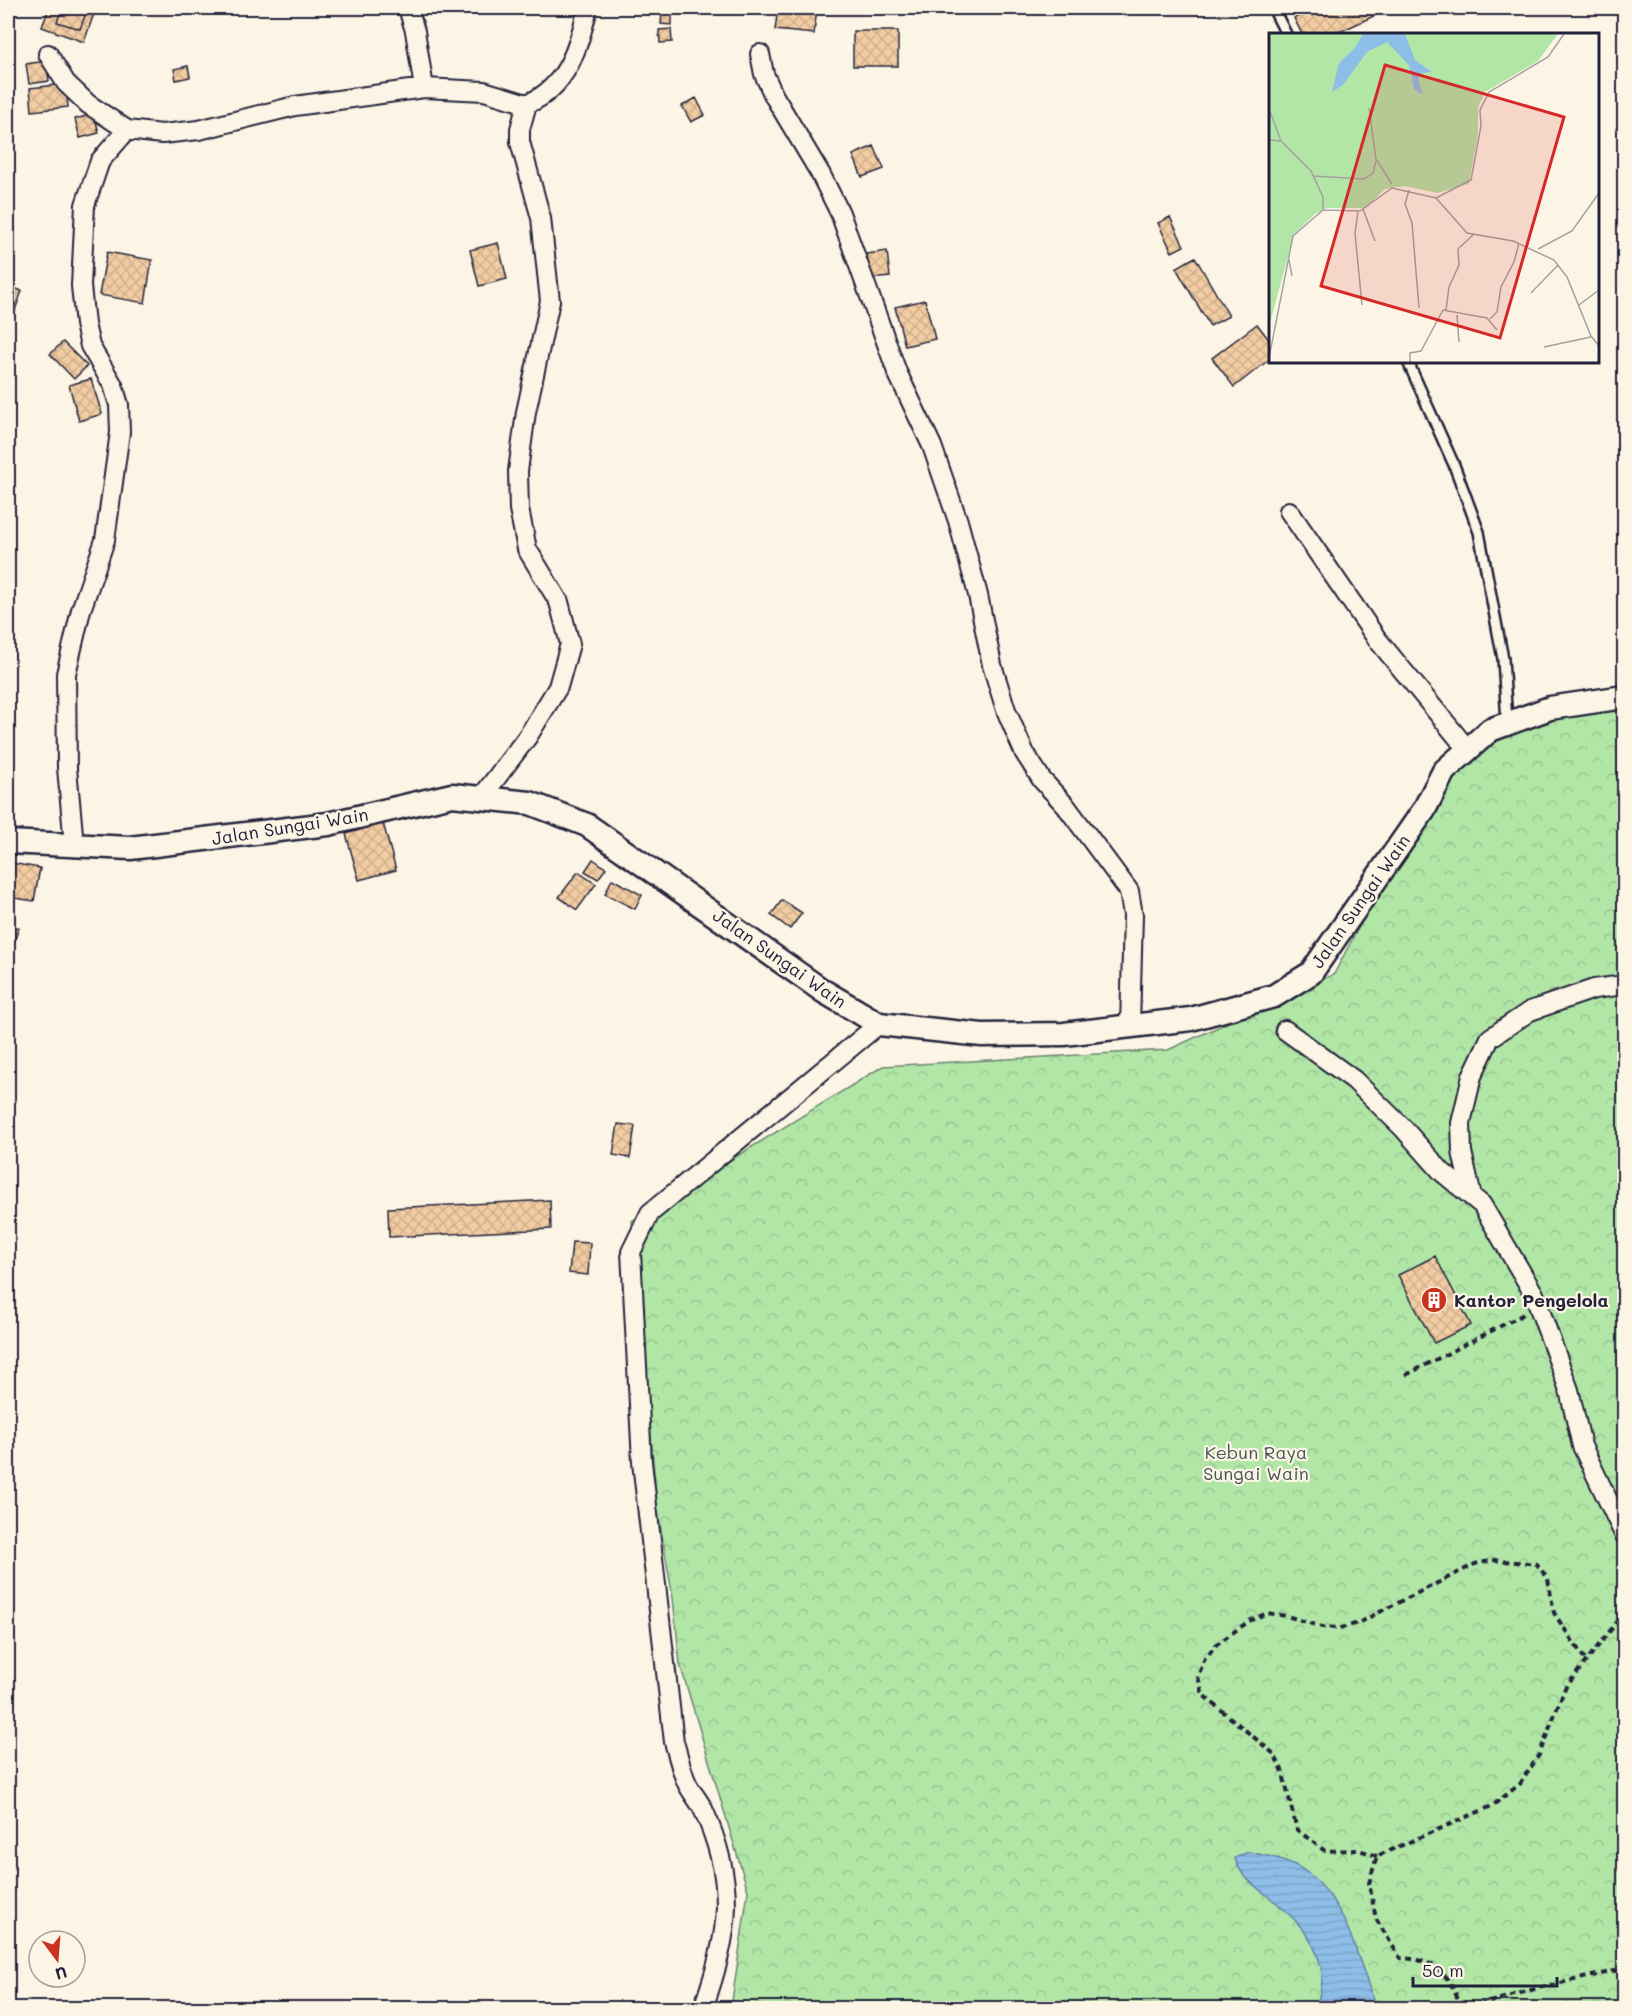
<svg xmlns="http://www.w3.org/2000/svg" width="1632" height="2016" font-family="Mali,sans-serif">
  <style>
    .forest { fill: url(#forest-crowns); stroke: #6a8471; stroke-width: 1.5 }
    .water { fill: url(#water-rules); stroke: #6280a3; stroke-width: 1.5 }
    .building { fill: url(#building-cross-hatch); stroke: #22223b; stroke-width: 1.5 }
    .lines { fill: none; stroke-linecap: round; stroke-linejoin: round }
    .service-casing { stroke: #22223b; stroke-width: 14 }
    .minor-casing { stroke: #22223b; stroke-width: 22 }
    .tertiary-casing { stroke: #22223b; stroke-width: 27 }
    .path { stroke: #22223b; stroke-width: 4; stroke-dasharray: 6 4.5; stroke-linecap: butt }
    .service { stroke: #fcf5e5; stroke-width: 9 }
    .minor { stroke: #fcf5e5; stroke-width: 18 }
    .tertiary { stroke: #fcf5e5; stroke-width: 22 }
    .labels { text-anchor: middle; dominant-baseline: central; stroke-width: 4.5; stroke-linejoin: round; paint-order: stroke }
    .street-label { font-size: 18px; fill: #22223b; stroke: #fcf5e5 }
    .poi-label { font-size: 18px; font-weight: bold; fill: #22223b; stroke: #fcf5e5; text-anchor: start }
    .park-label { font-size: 18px; fill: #465356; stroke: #fcf5e5 }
    .inset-road { fill: none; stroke: #a5a1a1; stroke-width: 1.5 }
    .view { fill: #d62828; fill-opacity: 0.15; stroke: #d62828; stroke-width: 3 }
    .inset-edge { fill: none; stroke: #22223b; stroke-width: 3 }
  </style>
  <defs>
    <pattern id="forest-crowns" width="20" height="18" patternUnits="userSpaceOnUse" patternTransform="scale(1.5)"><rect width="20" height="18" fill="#b1e6a7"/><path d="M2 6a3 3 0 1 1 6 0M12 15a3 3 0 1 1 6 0" fill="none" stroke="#98c591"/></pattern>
    <pattern id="water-rules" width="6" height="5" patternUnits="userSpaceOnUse" patternTransform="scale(1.5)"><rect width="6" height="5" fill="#8dbee8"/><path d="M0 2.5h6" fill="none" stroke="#79a3c8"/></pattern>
    <pattern id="building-cross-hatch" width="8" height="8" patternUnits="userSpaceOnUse" patternTransform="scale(1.5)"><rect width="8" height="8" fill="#f2cca2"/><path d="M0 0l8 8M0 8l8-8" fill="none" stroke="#cfaf8c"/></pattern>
  </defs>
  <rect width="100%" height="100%" fill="#fcf5e5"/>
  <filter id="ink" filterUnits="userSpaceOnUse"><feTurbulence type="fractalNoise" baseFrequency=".0167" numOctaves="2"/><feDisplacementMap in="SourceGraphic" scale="12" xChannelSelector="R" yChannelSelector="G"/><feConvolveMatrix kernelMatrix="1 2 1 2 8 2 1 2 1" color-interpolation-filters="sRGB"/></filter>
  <g filter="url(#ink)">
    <path class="forest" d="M1624,701v1307h-893l17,-117 -68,-227 -7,-66 -16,-91 -25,-286 251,-155 285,-16 166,-76 109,-206 67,-47z"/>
    <path class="water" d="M1248,1852c19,4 41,7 57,19 43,30 53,92 72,137h-61c2,-9 7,-22 6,-32 -3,-36 -30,-62 -57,-82 -13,-10 -26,-20 -30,-36z"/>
    <path class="building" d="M49,8h47l-12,34 -42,-15z
      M62,8h26l-8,21 -23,-7z
      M778,8h39l-3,26 -39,-4z
      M1316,8h75l-56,26h-33l-8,-16z
      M662,13h10v12l-11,-1z
      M671,29l1,13 -12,1 -1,-13z
      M853,31h45v35h-45z
      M46,61l3,20 -20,3 -3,-20z
      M188,66l2,11 -14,3 -2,-11z
      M66,84l2,23 -36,4 -2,-23z
      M696,98l9,17 -14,7 -9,-16z
      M94,114l5,19 -19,5 -5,-19z
      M874,146l10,23 -22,8 -9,-22z
      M1170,217l14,29 -12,6 -14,-29z
      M498,243l9,36 -28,7 -9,-36z
      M887,251l3,26 -20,2 -3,-25z
      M107,252l45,8 -7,43 -46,-8z
      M1195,257l34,59 -19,10 -34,-58z
      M8,286l14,5 -11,30 -3,-1z
      M925,300l10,39 -30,7 -10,-39z
      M1257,324l13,17v18l-36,28 -22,-29z
      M63,342l24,24 -13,13 -24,-25z
      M91,379l11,35 -23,7 -10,-36z
      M383,823l13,47 -37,10 -13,-46z
      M593,859l13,9 -8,11 -13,-8z
      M11,863l29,5 -6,33 -26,-4z
      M578,872l18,12 -19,26 -18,-13z
      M612,879l30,16 -7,14 -30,-15z
      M782,900l20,13 -12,16 -19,-14z
      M8,923l11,5 -8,22 -3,-2z
      M618,1124l17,2 -5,32 -17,-3z
      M550,1200l1,29 -162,8 -1,-29z
      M572,1242l18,1 -2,32 -19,-2z
      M1435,1256l36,69 -37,18 -36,-68z"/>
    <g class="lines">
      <g class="service-casing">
        <path id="service" d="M1273,8l13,26
          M1408,362l46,103 25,67 24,127 4,63"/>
      </g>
      <g class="minor-casing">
        <path id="minor" d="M408,8l7,23 9,57
          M48,54l18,29 22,21 39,26 35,4 37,-4 96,-24 129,-18 60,3 43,13c41,-17 51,-57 61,-96
          M760,54l4,20 10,22 46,77 20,40 57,159 35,74 26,75 20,74 14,70 14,45 18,42 18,28 24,26 63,85 4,24 -3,111
          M1289,511l88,128 91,111
          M481,798l47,-62 30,-49 12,-43 -11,-42 -32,-53 -8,-40 -1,-38 8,-59 24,-111 -9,-83 -21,-76v-13l7,-25
          M74,845l-7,-77 -1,-94 15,-64 24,-70 15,-108 -1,-27 -6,-20 -23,-39 -5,-22 -4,-38 4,-81 15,-44 27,-31
          M1285,1030l69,50 49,48 39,44 40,33 52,89 35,96 13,56 42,88
          M1472,1197l-10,-45 -1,-29 11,-47 18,-38 40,-27 64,-22 30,-4
          M703,2008c27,-74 34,-125 0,-199 -5,-10 -13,-18 -17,-28 -5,-12 -8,-26 -12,-39l-32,-280 -11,-210 19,-39 229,-189"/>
      </g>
      <g class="tertiary-casing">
        <path id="tertiary" d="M8,842l122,6 198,-24 124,-29 78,8 57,22 236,166 56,33 103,11 82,-1 127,-15 83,-23 37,-23 113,-163 20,-39 46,-41 60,-22 74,-11"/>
      </g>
      <path class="path" d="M1406,1375l118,-61
        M1377,1856l-18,-6 -34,1 -28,-21 -15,-60 -8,-16 -71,-59 -5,-18 7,-19 12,-14 32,-23 18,-8 20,3 35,11 19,1 17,-5 117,-59 19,-4 43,4 11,15 6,34 32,48
        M1462,2008c-15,-34 -21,-48 -62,-50l-24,-39 -7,-36 8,-27 115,-50 28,-22 19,-29 26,-67 59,-75
        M1469,2008l69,-20 86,-19"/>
      <use href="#service" class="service"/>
      <use href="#minor" class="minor"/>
      <use href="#tertiary" class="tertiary"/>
    </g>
  </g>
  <defs>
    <g id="building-disc" transform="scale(1.35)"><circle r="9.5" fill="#c8321e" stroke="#fcf5e5"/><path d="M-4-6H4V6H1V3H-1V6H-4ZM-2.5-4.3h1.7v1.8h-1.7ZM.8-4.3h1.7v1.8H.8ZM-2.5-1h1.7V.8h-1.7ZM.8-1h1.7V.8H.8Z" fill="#fff"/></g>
  </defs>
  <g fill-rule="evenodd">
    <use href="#building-disc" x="1434" y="1300"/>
  </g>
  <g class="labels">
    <g class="street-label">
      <text transform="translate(290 826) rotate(-9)">Jalan Sungai Wain</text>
      <text transform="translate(1360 901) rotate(-55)">Jalan Sungai Wain</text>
      <text transform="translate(780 958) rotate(35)">Jalan Sungai Wain</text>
    </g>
    <g class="poi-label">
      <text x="1454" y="1300">Kantor Pengelola</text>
    </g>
    <g class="park-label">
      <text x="1256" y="1452">Kebun Raya<tspan x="1256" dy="21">Sungai Wain</tspan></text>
    </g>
  </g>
  <g transform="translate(1269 33)">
    <rect width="330" height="330" fill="#fcf5e5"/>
    <path d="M0,1h289l-20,27 -53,31 -7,15v27l-9,50 -32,9 -32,-7 -20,3 -19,19h-39l-12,6 -21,20 -25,93z" fill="#b1e6a7"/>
    <path d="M94,1h42l10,26 17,12 -10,1 -4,6 5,16 -9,-6 -5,-24 -22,-23 -20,10 -24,33 -11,7 7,-29 15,-14z" fill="#8dbee8"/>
    <path class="inset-road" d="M100,75l7,51 16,25M0,76l12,32M0,107l12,1 30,30 12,26v13M44,143l51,3 9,-6 3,-12M140,157l-4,14 7,19 7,85M167,165l35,-18 10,-54 -1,-16 9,-18 59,-35 16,-23M94,176l12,32M89,178l-3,22 7,72M269,216l34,-18 27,-38M19,222l4,21M262,260l27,-28M310,272l20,-15M177,277l3,-23 10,-22 -1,-16 15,-14M188,282l2,27M221,286l7,-7 4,-25 13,-25 5,-19M275,314l47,-10M0,325l24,-122 30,-26 37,1 32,-23 44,10 31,35 46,8 41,19 13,17 24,59 8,10M141,329v-9l11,-2 22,-41 44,8 10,12"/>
    <path class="view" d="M116,32l179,52 -64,221 -179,-52z"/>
    <rect width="330" height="330" class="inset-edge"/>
  </g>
  <rect width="1632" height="2016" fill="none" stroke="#fcf5e5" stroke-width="30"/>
  <rect x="15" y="15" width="1602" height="1986" fill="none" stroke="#22223b" stroke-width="2" filter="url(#ink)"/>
  <g transform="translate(57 1959) rotate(164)"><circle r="28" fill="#fcf5e5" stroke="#a5a1a1" stroke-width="1.5"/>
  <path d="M0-4.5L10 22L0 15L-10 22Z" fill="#c8321e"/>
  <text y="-9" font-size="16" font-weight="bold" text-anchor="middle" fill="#22223b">U</text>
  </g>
  <path d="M1413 1977v9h144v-9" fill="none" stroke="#22223b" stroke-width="3"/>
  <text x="1422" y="1977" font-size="18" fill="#22223b" stroke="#fcf5e5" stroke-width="4.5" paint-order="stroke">50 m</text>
</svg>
